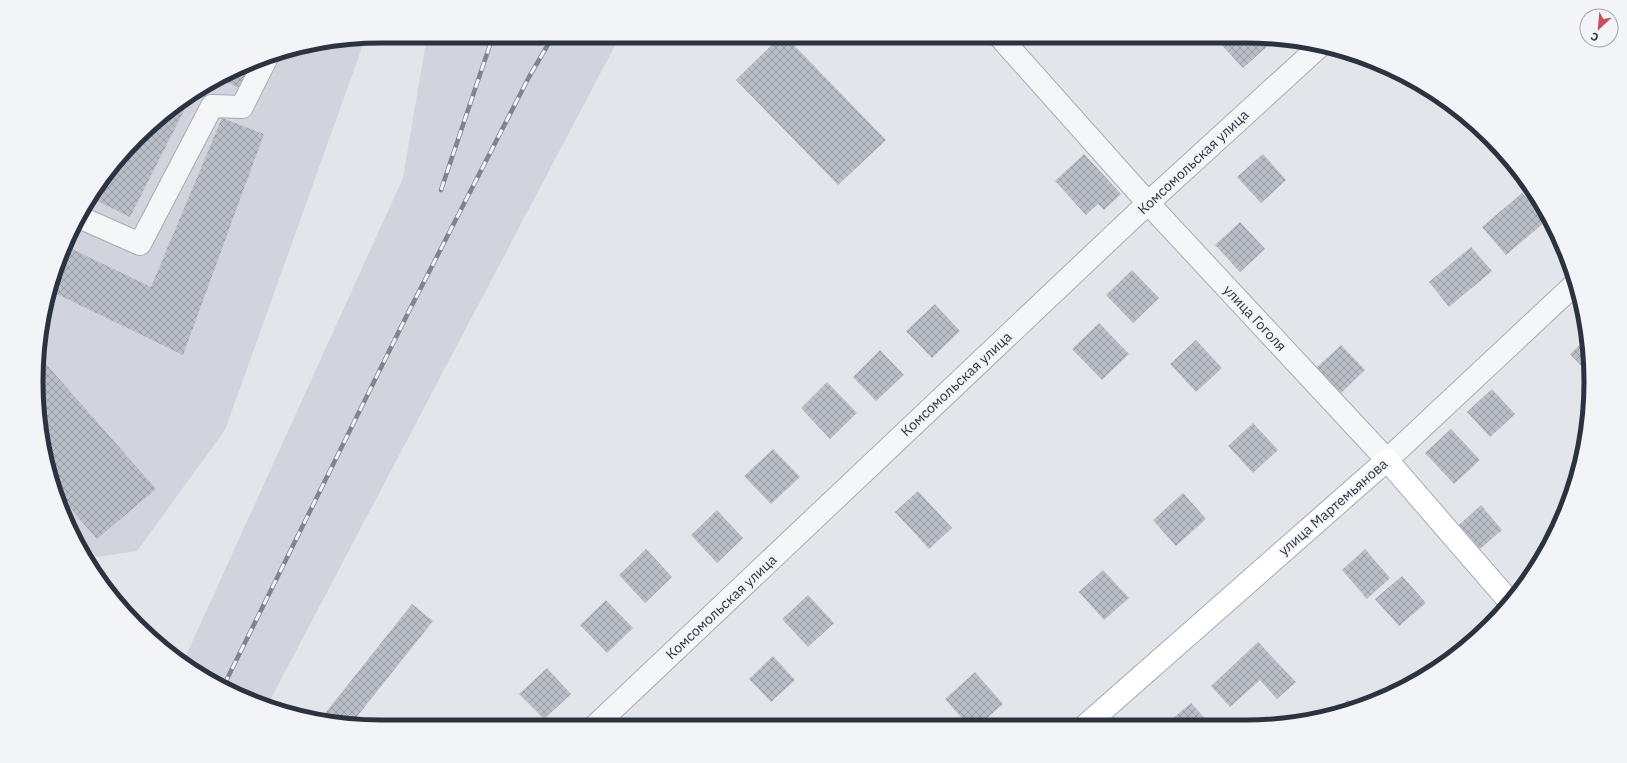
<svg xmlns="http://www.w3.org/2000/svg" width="1627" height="763" font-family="'IBM Plex Sans',sans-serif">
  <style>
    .built { fill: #d1d4dc }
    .building { fill: url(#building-cross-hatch) }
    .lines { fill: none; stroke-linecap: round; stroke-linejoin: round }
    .minor-casing { stroke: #a7acb4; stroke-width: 24 }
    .major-casing { stroke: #a2a9b5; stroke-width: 24 }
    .minor { stroke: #f5f6f8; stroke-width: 22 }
    .major { stroke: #fff; stroke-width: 22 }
    .rail-casing { stroke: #7d8492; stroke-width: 4.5 }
    .rail { stroke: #f2f4f7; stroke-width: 3; stroke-dasharray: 9; stroke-linecap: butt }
    .labels { text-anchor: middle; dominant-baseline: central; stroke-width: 4; stroke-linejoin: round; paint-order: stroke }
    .street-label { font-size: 14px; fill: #2b3341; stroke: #f2f4f7 }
    .rim { fill: none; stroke: #2b3341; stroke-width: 5 }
  </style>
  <defs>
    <pattern id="building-cross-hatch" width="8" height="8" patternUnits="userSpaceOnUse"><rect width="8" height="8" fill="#babec6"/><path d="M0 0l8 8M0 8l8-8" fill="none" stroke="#979ba2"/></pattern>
  </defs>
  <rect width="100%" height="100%" fill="#e2e5ea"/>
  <path class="built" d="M427,36h193l-353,670 -18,-5 -65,-41 219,-482z
    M365,39l-140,391 -88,121 -40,6 -24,-26 -30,-82 -7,-68 7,-67 39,-105 72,-87 55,-40 61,-28z"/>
  <path class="building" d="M781,36h4l101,104 -48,45 -102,-105z
    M1095,36h14l-8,7z
    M1228,36l42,2 2,4 -29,26 -23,-25z
    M258,60l-15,30 -24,-12z
    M192,95l-62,122 -39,-19 63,-76z
    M222,118l42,16 -81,221 -132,-64 17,-44 83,40z
    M1084,154l37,40 -17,16 -6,-6 -12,11 -31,-34z
    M1263,154l23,26 -25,23 -24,-26z
    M1522,193l24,28 -40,34 -24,-28z
    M1240,222l25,27 -25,23 -25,-27z
    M1471,247l21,24 -43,36 -20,-25z
    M1132,270l27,28 -26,25 -27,-28z
    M935,304l25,27 -28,27 -26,-27z
    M1099,323l30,31 -27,26 -30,-31z
    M1587,338l3,29v8l-20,-21z
    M1196,340l26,28 -26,24 -26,-28z
    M1341,345l24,25 -26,25 -24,-26z
    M880,350l24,25 -28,26 -23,-24z
    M39,356l117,133 -59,50 -35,-40 -19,-50 -7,-68z
    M827,382l30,31 -27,26 -29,-31z
    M1492,389l23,25 -25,23 -23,-25z
    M1253,423l25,27 -25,23 -25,-27z
    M1451,429l29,31 -26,24 -29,-31z
    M773,449l27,28 -29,27 -27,-28z
    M918,491l34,37 -23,21 -34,-37z
    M1183,493l23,26 -30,27 -23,-26z
    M1481,505l21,25 -22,19 -21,-24z
    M717,510l26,28 -26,25 -26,-28z
    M646,549l26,28 -27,26 -26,-28z
    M1365,549l25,29 -23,21 -25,-29z
    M1103,570l26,28 -25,22 -25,-28z
    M1402,576l24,27 -27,23 -24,-27z
    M808,595l26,28 -26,24 -26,-28z
    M606,600l27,28 -26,25 -27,-28z
    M412,604l21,17 -82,103 -32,-3z
    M1258,642l38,40 -19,17 -17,-19 -30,27 -19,-21z
    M773,656l22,24 -24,22 -22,-23z
    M547,668l24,26 -27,25 -25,-25z
    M975,672l28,32 -24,21h-11l-23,-26z
    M1348,700l7,7 -21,5z
    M1191,703l19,21h-44z
    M720,718l7,8h-15z"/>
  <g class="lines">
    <g class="minor-casing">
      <path id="minor" d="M999,36l149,167 239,257 188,-176
        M79,217l61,27 72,-138 30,1 26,-52
        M595,726l553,-523 173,-158"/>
    </g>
    <g class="major-casing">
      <path id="major" d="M1086,725l301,-265 123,142"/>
    </g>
    <use href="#minor" class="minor"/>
    <use href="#major" class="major"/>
    <g class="rail-casing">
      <path id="rail" d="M441,190l52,-154
        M224,685l185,-374 120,-234 24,-41"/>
    </g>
    <use href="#rail" class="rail"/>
  </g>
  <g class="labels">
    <g class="street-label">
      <text transform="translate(1193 162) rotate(-43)">Комсомольская улица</text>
      <text transform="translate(1255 318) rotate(47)">улица Гоголя</text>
      <text transform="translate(956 384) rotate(-43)">Комсомольская улица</text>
      <text transform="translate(1333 507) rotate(-41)">улица Мартемьянова</text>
      <text transform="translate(721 607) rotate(-43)">Комсомольская улица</text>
    </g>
  </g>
  <path d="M0 0H1627V763H0ZM381 43H1246A338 338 0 0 1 1584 381V382A338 338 0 0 1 1246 720H381A338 338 0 0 1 43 382V381A338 338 0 0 1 381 43Z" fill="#f2f4f7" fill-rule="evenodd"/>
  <path class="rim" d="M381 43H1246A338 338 0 0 1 1584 381V382A338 338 0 0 1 1246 720H381A338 338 0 0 1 43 382V381A338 338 0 0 1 381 43Z"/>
  <g transform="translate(1599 28) rotate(206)"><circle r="19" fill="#f2f4f7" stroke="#a2a7ae"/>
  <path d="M0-3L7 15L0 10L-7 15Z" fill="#c6505e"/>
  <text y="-6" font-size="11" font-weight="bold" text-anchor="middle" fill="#2b3341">С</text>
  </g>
</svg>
